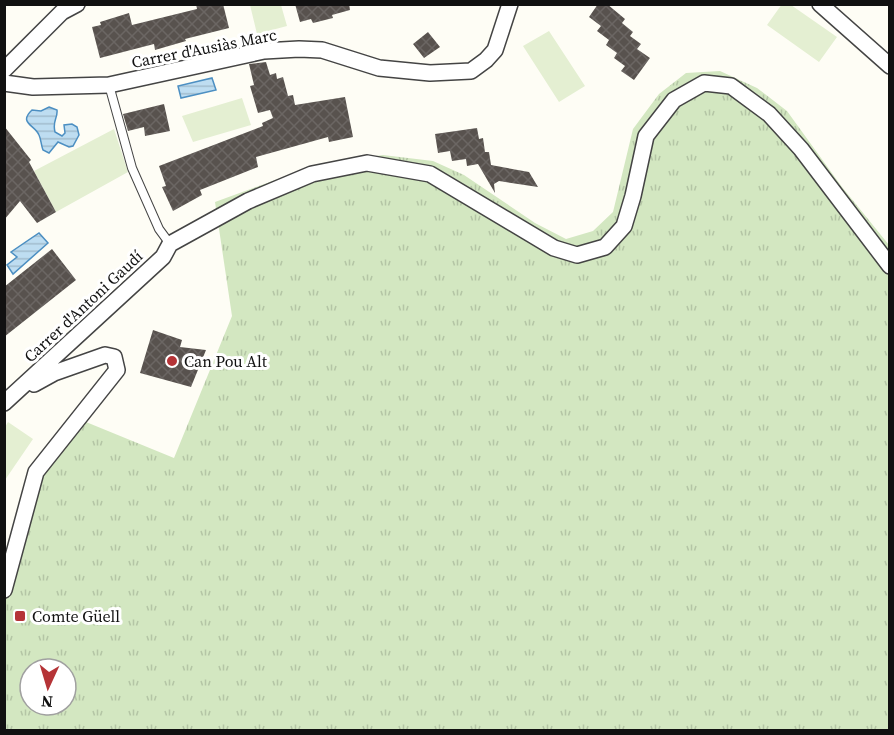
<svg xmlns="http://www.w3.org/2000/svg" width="894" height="735" font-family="'Source Serif 4',serif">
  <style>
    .grass { fill: url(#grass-tufts); fill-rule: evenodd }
    .pitch { fill: #e4efd2 }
    .water { fill: url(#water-rules); stroke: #4c8fc2; stroke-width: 1.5 }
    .building { fill: url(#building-cross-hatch) }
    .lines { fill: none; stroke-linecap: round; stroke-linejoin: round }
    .service-casing { stroke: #444; stroke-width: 10 }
    .minor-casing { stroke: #444; stroke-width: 18 }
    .service { stroke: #fff; stroke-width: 8 }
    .minor { stroke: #fff; stroke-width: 15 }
    .poi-dot { fill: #b53437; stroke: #fff; stroke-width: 2 }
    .labels { text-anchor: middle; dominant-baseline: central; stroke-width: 6; stroke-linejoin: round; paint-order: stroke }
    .street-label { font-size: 16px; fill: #111; stroke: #fff }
    .poi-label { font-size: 16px; fill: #111; stroke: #fff; text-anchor: start }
  </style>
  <defs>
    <pattern id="grass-tufts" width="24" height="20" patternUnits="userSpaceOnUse" patternTransform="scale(1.5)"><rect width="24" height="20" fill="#d3e7c1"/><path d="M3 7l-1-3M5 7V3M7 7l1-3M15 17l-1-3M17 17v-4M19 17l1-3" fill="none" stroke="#b4c5a5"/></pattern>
    <pattern id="water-rules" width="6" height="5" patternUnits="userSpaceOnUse" patternTransform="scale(1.5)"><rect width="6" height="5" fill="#beddf1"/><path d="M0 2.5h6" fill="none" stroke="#a2bdce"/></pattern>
    <pattern id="building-cross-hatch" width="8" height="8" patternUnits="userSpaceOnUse" patternTransform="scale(1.5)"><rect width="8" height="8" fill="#58524e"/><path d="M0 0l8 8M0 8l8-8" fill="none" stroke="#6b6663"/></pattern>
  </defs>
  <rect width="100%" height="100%" fill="#fefdf5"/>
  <path class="grass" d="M720,71l37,17 30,23 55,76 47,58v485h-884l-1,-130 34,-117 48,-61 88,36 58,-142 -17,-114 104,-38 64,-9 50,6 31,14 71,48 31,16 27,-8 20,-19 20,-83 26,-35 27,-21zM30,669h36v36h-36z"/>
  <path class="pitch" d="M782,4l9,1 46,32 -18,25 -52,-37z
    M250,5h31l6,21 -30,8z
    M549,31l36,55 -26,16 -36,-56z
    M242,98l9,27 -58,17 -11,-26z
    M114,129l14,43 -72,40 -22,-41z
    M8,422l25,17 -28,41v-53z"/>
  <path class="water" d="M212,78l4,12 -35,8 -3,-12z
    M49,107l8,3c1,8 -5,11 -2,22l7,4 3,-3 -1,-8 8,-1 5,3 2,8 -6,11 -4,1 -11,-5 -9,11 -6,-3c-2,-5 -2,-11 -4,-15 -4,-10 -21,-12 -7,-25l9,1z
    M39,233l9,10 -35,31 -6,-9 10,-8 -6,-5z"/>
  <path class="building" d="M196,4h27l6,24 -44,11 1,2 -31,9 -1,-6 -54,14 -8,-31 9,-2 -1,-3 29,-9 3,12 65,-16z
    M295,4h54l1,6 -18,5 1,3 -20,5 -2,-4 -11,3z
    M598,4h9l18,15 -3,4 11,9 -3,4 11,8 -4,5 13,9 -16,22 -13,-9 4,-5 -11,-8 3,-5 -11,-8 3,-5 -12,-9 4,-5 -12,-9z
    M428,32l12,15 -16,11 -11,-14z
    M266,62l4,13 6,-2 1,6 6,-2 5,19 5,-1 2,10 50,-8 8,40 -24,5 -1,-5 -72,20 2,10 -58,23 2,5 -29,16 -11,-24 4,-1 -7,-20 104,-40 -1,-3 11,-5 -3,-8 -12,3 -8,-27 4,-1 -5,-21z
    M164,104l6,27 -25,5 -1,-9 -16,4 -5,-17z
    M4,126l27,34 -2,2 27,50 -19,11 -17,-22 -16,19z
    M477,128l2,11 4,-1 2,14h4l2,13 38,7 9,15 -39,-6 -5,3 1,9 -17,-29 -11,2 -1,-7 -14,2 -2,-10 -12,2 -3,-19z
    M52,249l24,31 -72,57v-50z
    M153,330l29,10 -2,7 26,3 -15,37 -51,-14z"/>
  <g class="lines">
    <g class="service-casing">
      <path id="service" d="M109,85l23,83 27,61 11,15"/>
    </g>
    <g class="minor-casing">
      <path id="minor" d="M820,4l70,62
        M4,70l58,-58 15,-8
        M4,83l29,4 76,-2 155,-34 35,-2 23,1 57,18 51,5 41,-2 15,-11 9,-10 15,-46
        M4,403l159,-146 7,-13 78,-43 64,-27 55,-11 63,11 124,74 23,7 28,-8 19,-21 9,-30 13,-60 28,-36 30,-17 27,3 38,28 32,35 89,117
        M4,590l32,-118 81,-102 -3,-13 -9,-2 -51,18 -20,11"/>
    </g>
    <use href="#service" class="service"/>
    <use href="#minor" class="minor"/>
  </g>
  <g class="poi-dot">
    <circle cx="172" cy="361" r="6"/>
    <rect x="14" y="610" width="12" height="12" rx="3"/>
  </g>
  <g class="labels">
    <g class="street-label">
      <text transform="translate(204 48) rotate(-11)">Carrer d'Ausiàs Marc</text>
      <text transform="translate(83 306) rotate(-43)">Carrer d'Antoni Gaudí</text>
    </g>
    <g class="poi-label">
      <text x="184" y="361">Can Pou Alt</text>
      <text x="32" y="616">Comte Güell</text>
    </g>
  </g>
  <rect width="894" height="735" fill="none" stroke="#111111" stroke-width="12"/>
  <g transform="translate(48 687) rotate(184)"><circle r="28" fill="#ffffff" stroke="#a0a0a0" stroke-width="1.5"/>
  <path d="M0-4.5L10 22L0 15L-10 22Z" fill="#b53437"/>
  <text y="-9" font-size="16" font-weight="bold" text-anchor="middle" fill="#111111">N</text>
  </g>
</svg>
